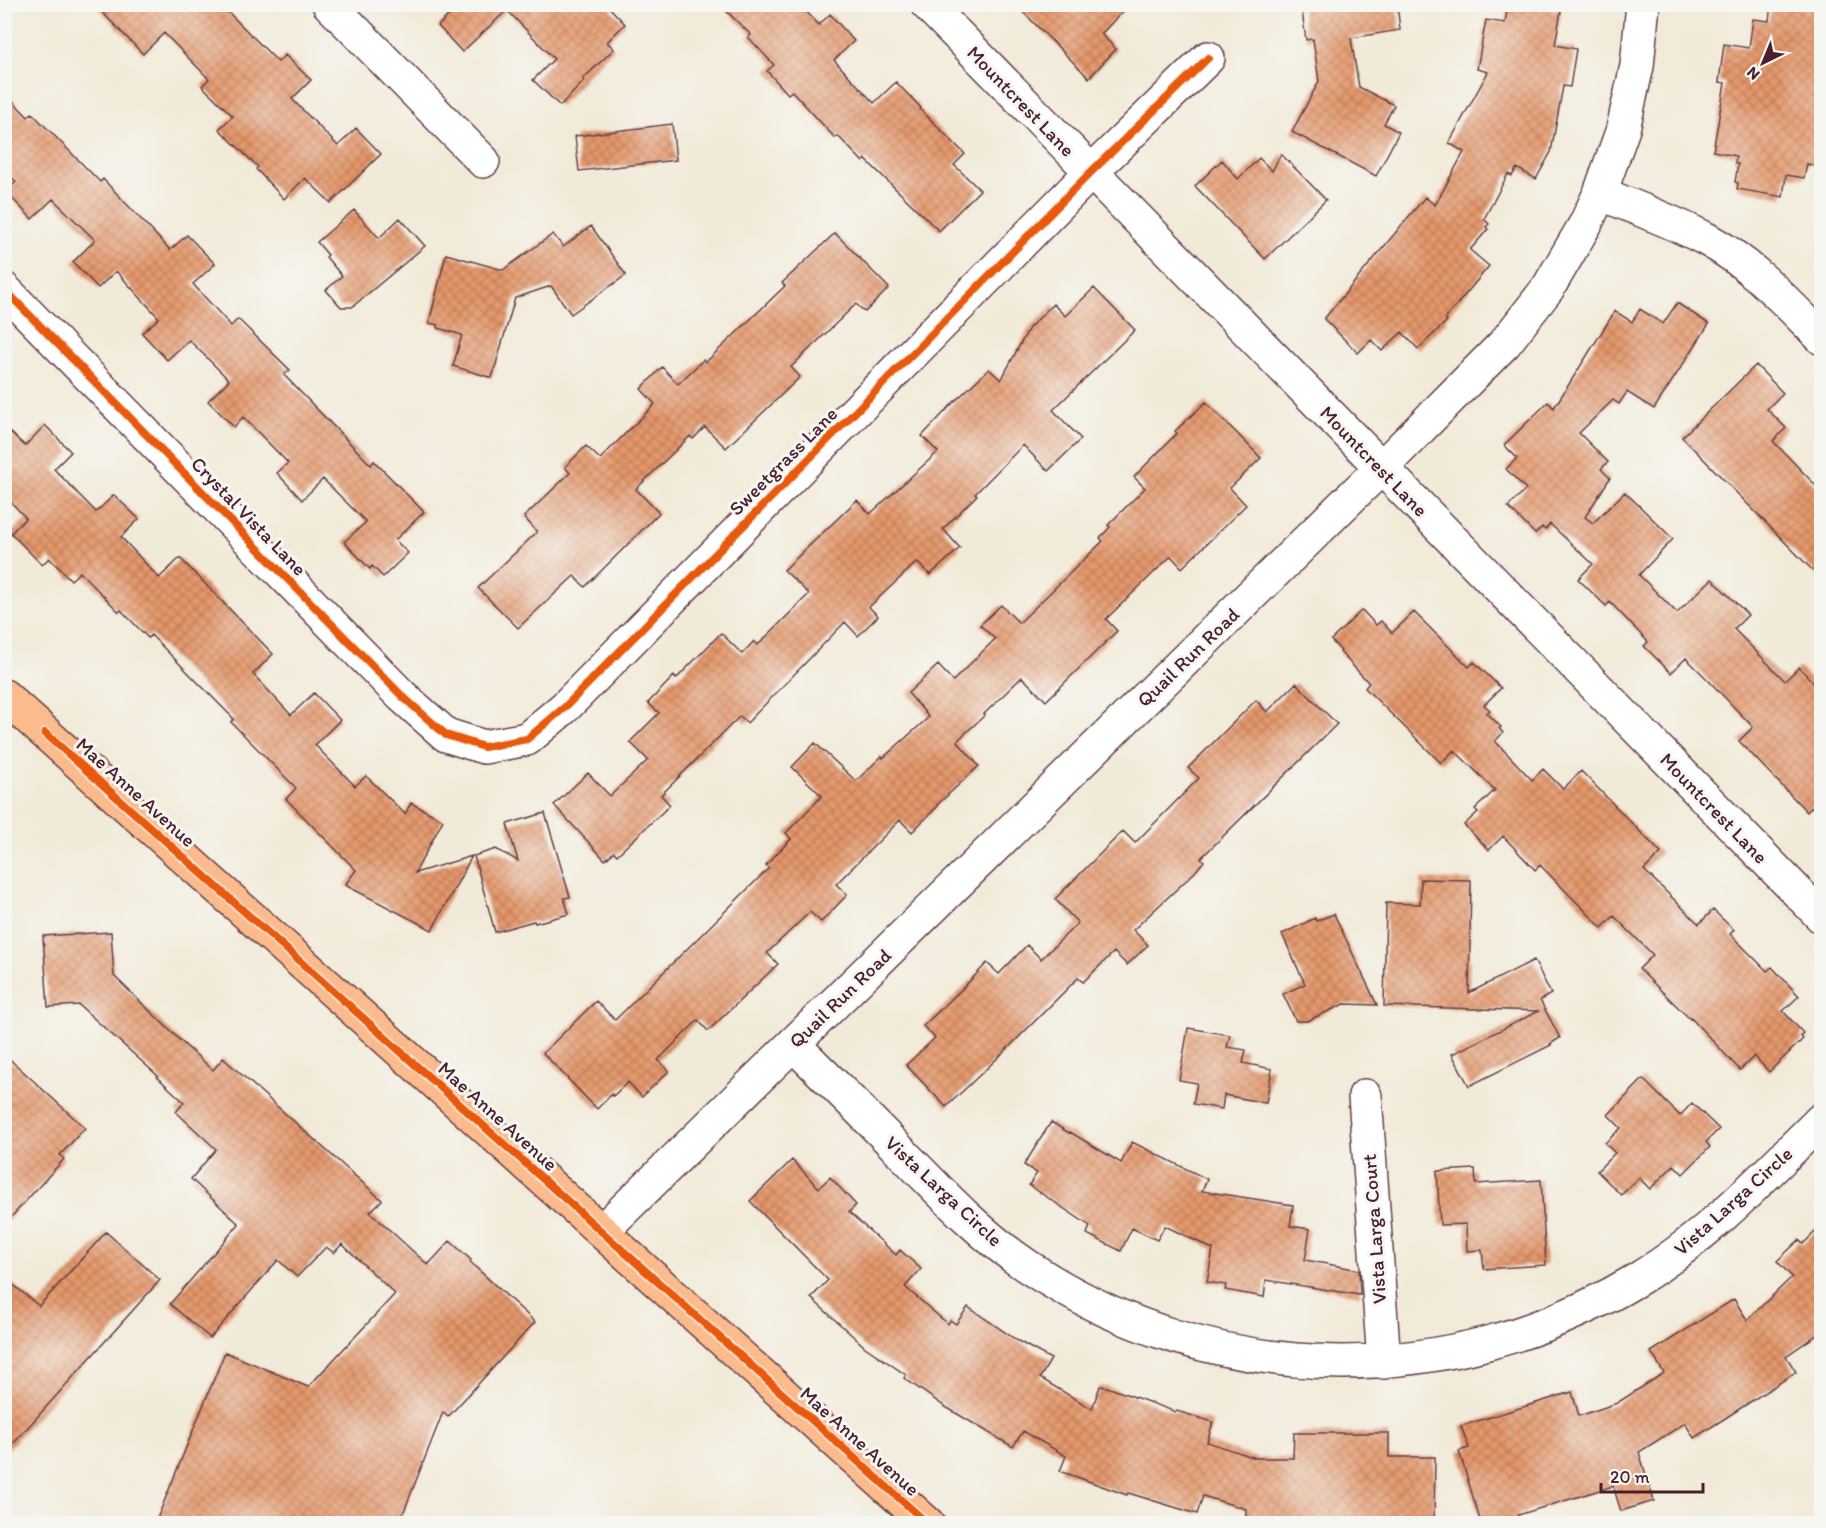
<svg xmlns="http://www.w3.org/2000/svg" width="1826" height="1528" font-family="Itim,sans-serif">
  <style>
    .building { fill: url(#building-cross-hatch) }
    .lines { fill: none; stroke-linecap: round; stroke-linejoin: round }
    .minor-casing { stroke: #633d45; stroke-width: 36 }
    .major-casing { stroke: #633d45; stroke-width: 36 }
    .minor { stroke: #fff; stroke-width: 33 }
    .major { stroke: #fbbb8c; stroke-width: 33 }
    .cycleway-casing { stroke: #f6f6f2; stroke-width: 11 }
    .cycleway { stroke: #e8590c; stroke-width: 8 }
    .labels { text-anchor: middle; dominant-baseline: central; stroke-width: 6; stroke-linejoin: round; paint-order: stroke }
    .street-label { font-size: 20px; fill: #4a1f2b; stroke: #f6f6f2 }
  </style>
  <defs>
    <pattern id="building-cross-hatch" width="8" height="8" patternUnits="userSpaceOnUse" patternTransform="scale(1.5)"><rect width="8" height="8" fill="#e5986c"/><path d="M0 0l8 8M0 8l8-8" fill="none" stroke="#bc7b59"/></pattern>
  </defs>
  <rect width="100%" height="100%" fill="#f6f6f2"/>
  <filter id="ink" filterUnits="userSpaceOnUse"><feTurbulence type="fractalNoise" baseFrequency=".0167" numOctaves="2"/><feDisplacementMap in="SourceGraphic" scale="12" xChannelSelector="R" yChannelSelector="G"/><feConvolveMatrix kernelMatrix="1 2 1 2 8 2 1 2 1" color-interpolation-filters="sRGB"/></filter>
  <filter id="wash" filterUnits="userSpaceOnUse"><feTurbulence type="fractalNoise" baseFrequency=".008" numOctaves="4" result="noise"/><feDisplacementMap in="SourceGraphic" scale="24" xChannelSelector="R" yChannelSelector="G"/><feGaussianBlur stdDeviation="1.35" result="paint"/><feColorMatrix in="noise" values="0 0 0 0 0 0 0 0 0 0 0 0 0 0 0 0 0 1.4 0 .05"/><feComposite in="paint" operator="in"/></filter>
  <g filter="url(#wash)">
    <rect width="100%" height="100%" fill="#f2ead8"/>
    <g id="blocks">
      <path class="building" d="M94,4h126l58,58 7,-7 26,25 -19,19 46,47 18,-18 25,26 -50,49 -26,-25 -21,21 -28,-30 2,-2 -39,-38 14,-13 -31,-30 7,-7 -45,-46 -21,21z
        M460,4h146l19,20 -18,18 7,7 -31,30 1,2 -24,25 -27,-26 21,-21 -47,-49 -45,42 -24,-26z
        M719,4l81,1 19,20 11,-11 24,27 -20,19 40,43 22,-21 25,26 -1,1 45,45 -11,11 26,25 -41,41 -74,-72 -2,3 -25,-26 -3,2 -43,-47 -4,3 -21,-23 7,-6 -26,-28 3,-2z
        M1015,4h115l-29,30 15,15 -27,29z
        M1301,4h96l3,26 -49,8 8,49 35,18 -10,19 15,8 -23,44 -84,-44 27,-51 -6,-42 -7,1z
        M1508,4h18l35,7 -6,34 21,4 -6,38 -7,-1 -12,66 -15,27 -19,-11 -5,8 -4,-2 -24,45 5,5 -3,3 2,2 -18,21 19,16 -44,53 2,2 -29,28 -16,-17 -20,19 -11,-11 -13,13 -34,-34 101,-122 10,8 29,-53 -15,-9 39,-71 -11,-3 9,-49 19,3z
        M1771,4l50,6v86l-4,37 4,1v33l-14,-3 -3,14 -18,-3 -3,22 -46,-8 1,-6 -3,-1 3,-18h-3l1,-8 -23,-5 12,-68 -6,-1 5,-38 25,4 4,-29 16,2z
        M4,92l24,25 4,-4 68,69 3,-3 67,71 17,-15 28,29 -22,20 38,42 7,-7 52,51 -6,5 87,90 3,-4 50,51 -29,28 13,13 -25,24 -11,-11 -2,3 -26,-27 22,-20 -43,-43 -21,21 -25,-27 11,-10 -45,-46 -9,10 -26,-26 21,-21 -40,-40 -22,20 -25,-27 17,-15 -43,-47 -18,17 -25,-26 22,-22 -42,-41 -21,20 -26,-27 10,-10 -12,-13z
        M672,124l4,36 -97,11 -4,-35z
        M1281,154l45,46 -61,59 -70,-73 27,-26 16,19 21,-21 13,13z
        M354,210l25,28 21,-20 25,28 -73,61h-11l-15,-17 16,-14 -16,-19 2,-2 -11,-13z
        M591,226l35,49 -55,39 -20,-28 -36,12 -23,80 -39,-12 9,-31 -24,-7v-3l-9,-2 17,-69 57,16 50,-36 10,13z
        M835,233l54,55 -24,24 -9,-8 -65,63 9,10 -74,71 -21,-21 -12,12 -3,-3 -54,53 23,24 -74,74 -11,-11 -56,52 -40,-40 59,-56 -13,-15 46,-44 -5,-6 21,-21 14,13 55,-55 -14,-15 21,-22 16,17 25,-24 3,2 79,-76 -3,-3z
        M1094,288l41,42 -82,80 28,29 -33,32 -25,-26 -48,49 2,1 -34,34 17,19 -30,27 -13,-13 -48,45 9,9 -20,20 -13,-14 -98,101 -7,-7 -79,79 9,10 -53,50 -3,-3 -9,8 -51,-55 34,-32 22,23 38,-36 -18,-18 29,-29 -11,-10 26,-27 2,3 45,-46 21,21 12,-13 4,4 51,-51 -25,-24 73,-70 13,14 68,-62 -16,-16 31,-33 36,-34 12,11 28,-52 24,-24 12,12z
        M1677,303l32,21 -55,85 -27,-17 -8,12 -6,-4 -34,33 29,29 -7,7 9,9 -25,39 8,6 32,-31 48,47 -34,36 38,38 35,-34 36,36 -14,14 51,52 14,-14 22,24v106l-14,15 -68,-71 14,-14 -43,-45 -24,-24 -15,15 -27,-27 4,-4 -38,-40 -4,4 -28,-27 15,-15 -43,-40 -5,6 -3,-3 -7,7 -27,-27 18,-18 -20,-20 11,-11 -13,-13 44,-43 6,6 61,-97 17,11 8,-13 23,15z
        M1756,365l27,28 -16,16 19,19 -13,13 48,50v88l-139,-142z
        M1206,402l55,56 -31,30 16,17 -64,63 -11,-12 -65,63 11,12 -71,70 -24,-24 -38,37 1,1 -28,26 22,25 -42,39 1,1 -26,26 -12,-12 -64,64 11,11 -26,27 -11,-10 -43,41 11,11 -70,67 -10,-11 -40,40 11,11 -27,26 -14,-15 -15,14 -1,-2 -15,15 -54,-56 53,-52 19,19 154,-152 -3,-3 25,-26 -5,-6 36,-37 -30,-29 23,-24 41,38 26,-25 1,2 46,-41 -21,-24 30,-28 15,16 42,-42 -15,-14 21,-20 18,18 84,-82 -3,-3 10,-11 -2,-2 37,-37 -11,-11 43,-44 -2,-2z
        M45,425l26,27 -17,17 42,43 18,-17 25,24 -18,18 38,41 21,-20 93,96 -20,20 38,41 23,-22 26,27 -25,25 40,41 11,-10 39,38 6,-11 32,17 -28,53 57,-17 -40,74 -87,-45 11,-15 -70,-71 10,-11 -65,-66 3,-3 -83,-84 -3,3 -27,-28 -2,2 -39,-40 -9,8 -22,-22 -7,7 -31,-32 15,-15 -22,-23v-69l21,20z
        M1362,610l14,15 5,-4 11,12 22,-21 55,55 5,-5 27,26 -17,17 6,5 -3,3 14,14 -2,1 4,5 -8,8 37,39 11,-11 20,20 18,-18 80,82 -17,17 55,54 14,-14 21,20 -4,4 37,37 5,-4 27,29 -16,15 20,22 -2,3 2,3 -34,33 -15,-16 -14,14 -49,-52 -1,1 -51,-50 14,-14 -39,-39 -12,12 -62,-63 -5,5 -32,-34 -14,14 -25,-25 14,-13 -3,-3 20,-19 -41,-40 -13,13 -76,-75 4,-5 -29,-31 1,-1 -10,-11z
        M1296,683l41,41 -136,134 3,3 -9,11 -62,58 15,15 -21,20 -13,-13 -31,30 -5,-4 -75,75 -57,54 -40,-42 29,-27 -12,-12 39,-37 25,-26 12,11 28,-29 14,14 37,-36 -23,-24 68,-68 12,12 64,-65 -11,-10 68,-68 11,12z
        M545,813l25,84 -6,1 5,16 -34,9 -1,-2 -39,11 -21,-76 22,-7 22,12 -11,-37z
        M1421,879l50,1 -2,113 65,-33 17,34 -11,6 20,38 -10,6 1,1 -82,41 -17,-32 87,-43 -155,-5 2,-103 34,1z
        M1334,914l43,91 -33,-1 -37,17h-11l-13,-27 22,-10 -23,-50 33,-16 1,3z
        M111,932l3,44 72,70 27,24 10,-12 159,142 -12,12 58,53 22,-24 21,19 -1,2 65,60 -87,95 -5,-5 -44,112h-244l70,-172 83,35 87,-93 -53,-50 -8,9 -8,-6 -29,30 -19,-17 -68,78 -40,-34 69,-80 -48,-45 25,-30 -40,-37 8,-10 -27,-25 1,-1 -79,-71 -31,2 -5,-71z
        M1188,1028l42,7 -3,12 19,3 -3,13 29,6 -6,34 -42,-8 -2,14 -29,-5 4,-21 -18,-3z
        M4,1054l81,74 -25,27 4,4 -60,66z
        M1643,1079l37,37 12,-13 27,26 -13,13 4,5 -27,27 -9,-9 -24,24 -11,-11 -18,17 -24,-24 18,-18 -10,-10 16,-15 -13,-13z
        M1051,1122l18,11 1,-1 51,31 11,-21 75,37 -5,12 91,14 -3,21 20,3 -5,31 54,10 1,25 -94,-15 -2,17 -39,-7 1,-5 -19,-3 6,-33 -48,-23 -8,14 -25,-12 -11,23 -34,-17 3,-8 -61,-41 8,-12 -13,-8z
        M792,1160l27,28 11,-11 26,28 -7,7 47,43 4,-5 21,19 -16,18 43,37 2,-4 6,4 12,-17 50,34 33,18 -11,19 52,31 8,-23 7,1 69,25 1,-1 36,11 -6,20 49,16h37l1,-25h95v24h46l-1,67h-188v-15l-43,-13 -6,18 -69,-21 -1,2 -67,-24 6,-15 -43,-25 -10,16 -69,-41 -40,-28 2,-3 -41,-28 -54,-49 17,-18 -78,-79z
        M1475,1169l1,15 65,-4 5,85 -62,4 -2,-19 -15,1 -1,-27 -26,1 -3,-54z
        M1821,1226v106l-35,24 10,16 -69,45 -33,21 -9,-15 -46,29 15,49 -33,10 -8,-25 -95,29 2,9h-37l-1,-5 -2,1 -21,-69 10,-3 -8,-22 111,-34 7,24 38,-13 47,-30 -13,-21 83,-53 13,21 45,-43 -15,-16 22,-21 4,4z
        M106,1232l54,48 -156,174v-177l35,29z"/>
    </g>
  </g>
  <g filter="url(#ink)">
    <use href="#blocks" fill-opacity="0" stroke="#633d45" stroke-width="1.5"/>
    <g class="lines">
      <g class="minor-casing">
        <path id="minor" d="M329,4l154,157
          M927,4l895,913
          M1600,193c35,15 72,28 106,46 45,24 80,63 116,99
          M4,289l398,407 44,39 38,12 43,-8 38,-32 526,-535 117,-114
          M793,1044c41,40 81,80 121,121 35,36 71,73 113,101 185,123 421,128 611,13 70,-42 126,-103 184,-160
          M1365,1096l19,266
          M602,1231l779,-763 124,-125 43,-55 38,-65 14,-30 23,-64 14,-63 6,-62"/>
      </g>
      <g class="major-casing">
        <path id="major" d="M4,696l924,828"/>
      </g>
      <use href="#minor" class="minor"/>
      <use href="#major" class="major"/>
      <g class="cycleway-casing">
        <path id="cycleway" d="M4,289l398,407 44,39 38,12 43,-8 38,-32 526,-535 117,-114
          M45,733l883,791"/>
      </g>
      <use href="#cycleway" class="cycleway"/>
    </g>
  </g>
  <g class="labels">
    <g class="street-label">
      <text transform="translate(1021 101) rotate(46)">Mountcrest Lane</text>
      <text transform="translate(783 461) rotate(-45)">Sweetgrass Lane</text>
      <text transform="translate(1374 461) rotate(46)">Mountcrest Lane</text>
      <text transform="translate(249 516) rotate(46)">Crystal Vista Lane</text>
      <text transform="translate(1188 657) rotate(-44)">Quail Run Road</text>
      <text transform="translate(136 792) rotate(42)">Mae Anne Avenue</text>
      <text transform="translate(1714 808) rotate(46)">Mountcrest Lane</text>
      <text transform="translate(840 998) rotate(-44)">Quail Run Road</text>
      <text transform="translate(498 1116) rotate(42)">Mae Anne Avenue</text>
      <text transform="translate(944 1191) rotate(43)">Vista Larga Circle</text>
      <text transform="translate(1733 1201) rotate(-42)">Vista Larga Circle</text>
      <text transform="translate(1374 1229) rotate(-94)">Vista Larga Court</text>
      <text transform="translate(860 1441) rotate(42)">Mae Anne Avenue</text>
    </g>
  </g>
  <rect width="1826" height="1528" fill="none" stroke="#f6f6f2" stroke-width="24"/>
  <g transform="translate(1763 63) rotate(223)" stroke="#f6f6f2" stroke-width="4.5" paint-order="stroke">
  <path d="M0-4.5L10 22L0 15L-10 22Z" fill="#4a1f2b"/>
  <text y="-9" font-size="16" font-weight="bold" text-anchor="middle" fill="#4a1f2b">N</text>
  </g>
  <path d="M1601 1483v9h102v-9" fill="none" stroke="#4a1f2b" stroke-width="3"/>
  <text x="1610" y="1483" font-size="18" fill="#4a1f2b" stroke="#f6f6f2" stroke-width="4.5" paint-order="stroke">20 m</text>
</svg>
